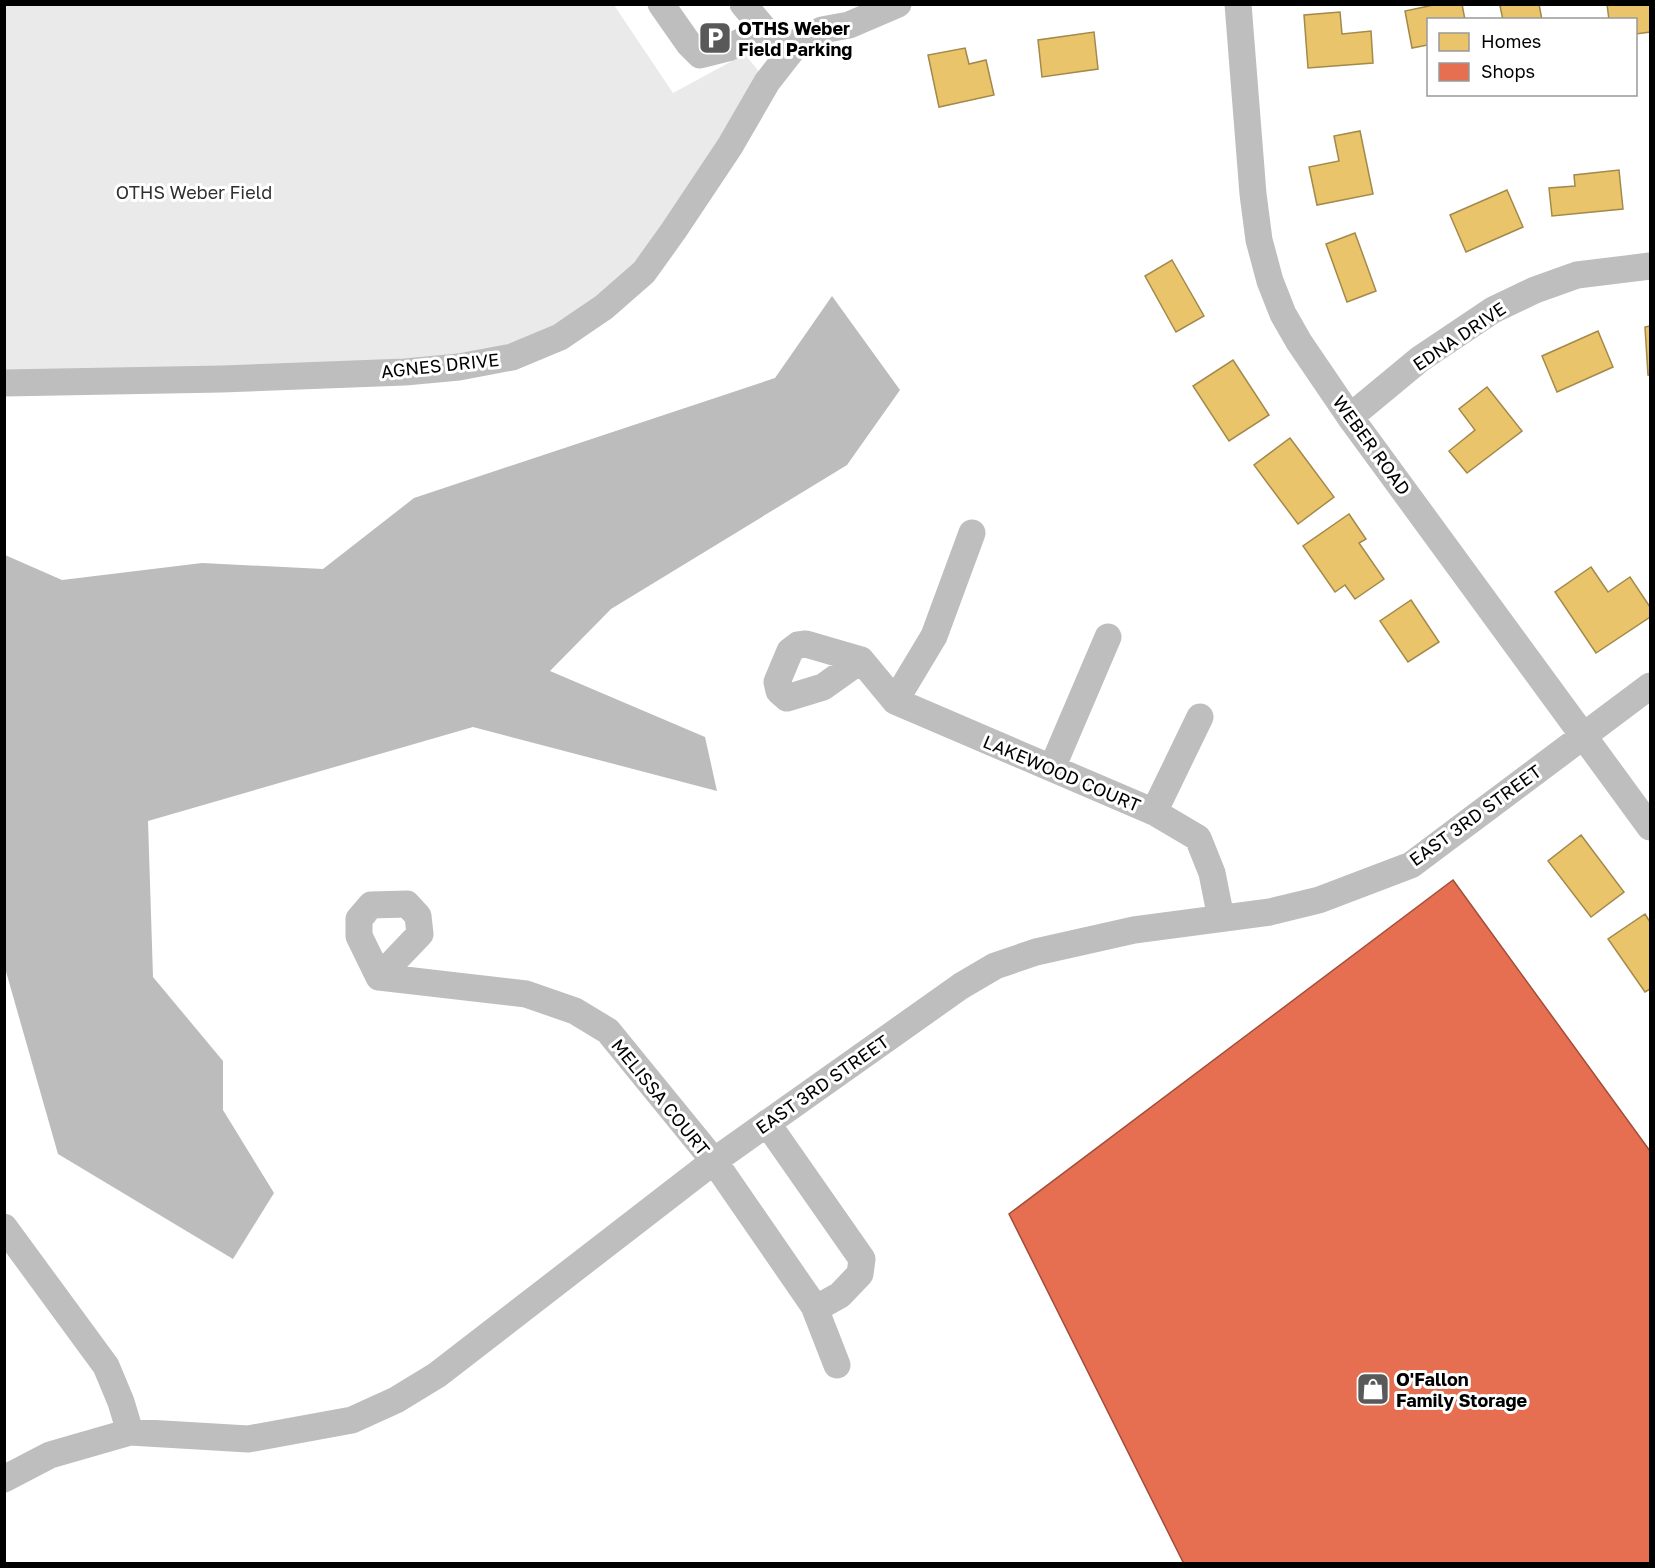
<svg xmlns="http://www.w3.org/2000/svg" width="1655" height="1568" font-family="'Golos Text',sans-serif">
  <style>
    .green { fill: #eaeaea }
    .water { fill: #bcbcbc }
    .homes { fill: #e9c46a; stroke: #a3894a; stroke-width: 1.5 }
    .shops { fill: #e76f51; stroke: #a24e39; stroke-width: 1.5 }
    .lines { fill: none; stroke-linecap: round; stroke-linejoin: round }
    .minor { stroke: #bebebe; stroke-width: 27 }
    .labels { text-anchor: middle; dominant-baseline: central; stroke-width: 6; stroke-linejoin: round; paint-order: stroke }
    .poi-label { font-size: 18px; font-weight: bold; fill: #000; stroke: #fff; text-anchor: start }
    .park-label { font-size: 18px; fill: #303030; stroke: #fff }
    .street-label { font-size: 18px; fill: #000; stroke: #fff }
  </style>
  <rect width="100%" height="100%" fill="#fff"/>
  <path class="green" d="M5,5h609l59,88 72,-39 22,28 -123,190 -132,85 -507,26z"/>
  <path class="water" d="M832,296l68,94 -53,75 -236,144 -61,62 155,66 12,54 -244,-64 -325,94 5,156 70,84v49l51,83 -41,66 -175,-105 -53,-186v-413l57,25 140,-17 121,6 91,-71 361,-120z"/>
  <path class="homes" d="M1438,4h24l3,16h-37v25l-16,3 -7,-37z
    M1507,4h32l3,16h-39l-3,-14z
    M1607,4h43v28l-14,2v-14h-27z
    M1340,12l2,22 29,-3 2,32 -65,5 -4,-53z
    M1094,32l4,37 -56,8 -4,-37z
    M965,48l4,16 17,-4 8,35 -55,12 -11,-52z
    M1360,131l13,63 -56,11 -8,-38 30,-6 -5,-25z
    M1619,170l4,39 -71,7 -3,-28 26,-2 -1,-11z
    M1507,190l16,37 -57,25 -16,-37z
    M1355,233l21,58 -29,11 -21,-58z
    M1172,260l32,56 -28,16 -31,-56z
    M1650,326v49h-2l-3,-48z
    M1598,331l15,36 -56,25 -15,-36z
    M1233,360l36,55 -40,26 -36,-55z
    M1487,387l35,44 -55,42 -18,-22 26,-21 -16,-21z
    M1290,438l44,59 -36,27 -44,-59z
    M1349,514l17,25 -7,4 25,36 -29,20 -10,-14 -10,7 -32,-46z
    M1591,567l17,25 22,-15 20,30v10l-54,36 -41,-61z
    M1411,600l28,42 -31,20 -28,-41z
    M1581,835l43,57 -33,25 -43,-56z
    M1645,914l5,8v67l-5,3 -37,-53z"/>
  <path class="shops" d="M1453,880l197,271v413h-466l-175,-350z"/>
  <g class="lines">
    <path class="minor" d="M661,4l28,40 11,11 28,-7 37,-18
      M743,4l33,39
      M1238,4l15,190 6,46 11,41 13,33 16,28 51,75 300,410
      M4,383l218,-4 183,-7 54,-5 53,-10 48,-20 44,-30 40,-35 30,-42 56,-84 37,-64 32,-41 23,-11 27,-5 49,-21
      M1350,417l70,-58 73,-49 42,-20 42,-15 73,-9
      M806,644l55,16 -38,27 -36,11 -8,-7 -2,-9 13,-31 8,-6z
      M861,660l34,41 259,111 44,26 14,35 9,45
      M895,701l39,-65 38,-103
      M1052,768l56,-131
      M1154,812l46,-95
      M407,904l11,12 2,18 -41,43 -20,-41v-17l12,-14z
      M379,977l147,17 49,17 33,20 106,130 100,145 23,59
      M767,1123l95,136 -2,15 -20,21 -25,14
      M4,1227l102,139 15,36 9,30
      M4,1479l46,-24 80,-23 118,7 104,-19 44,-20 41,-25 277,-214 247,-175 34,-20 41,-14 98,-22 136,-18 49,-12 92,-35 239,-179"/>
  </g>
  <defs>
    <g id="parking-square" transform="scale(1.725)"><rect x="-9" y="-9" width="18" height="18" rx="4" fill="#595959" stroke="#fff"/><path d="M-3.5-5.5H1a3.5 3.5 0 0 1 0 7H-1V5.5H-3.5ZM-1-3.4V-.6H.8a1.4 1.4 0 0 0 0-2.8Z" fill="#fff"/></g>
    <g id="shop-square" transform="scale(1.725)"><rect x="-9" y="-9" width="18" height="18" rx="4" fill="#595959" stroke="#fff"/><path d="M-5-2.5h2.3a2.7 3.5 0 0 1 5.4 0H5L5.5 6h-11ZM-1.5-2.5h3a1.5 2.3 0 0 0-3 0Z" fill="#fff"/></g>
  </defs>
  <g fill-rule="evenodd">
    <use href="#parking-square" x="715" y="38"/>
    <use href="#shop-square" x="1373" y="1389"/>
  </g>
  <g class="labels">
    <g class="poi-label">
      <text x="738" y="28">OTHS Weber<tspan x="738" dy="21">Field Parking</tspan></text>
      <text x="1396" y="1379">O'Fallon<tspan x="1396" dy="21">Family Storage</tspan></text>
    </g>
    <g class="park-label">
      <text x="194" y="192">OTHS Weber Field</text>
    </g>
    <g class="street-label">
      <text transform="translate(1459 336) rotate(-34)">EDNA DRIVE</text>
      <text transform="translate(440 365) rotate(-6)">AGNES DRIVE</text>
      <text transform="translate(1372 445) rotate(54)">WEBER ROAD</text>
      <text transform="translate(1062 773) rotate(23)">LAKEWOOD COURT</text>
      <text transform="translate(1475 815) rotate(-36)">EAST 3RD STREET</text>
      <text transform="translate(822 1084) rotate(-35)">EAST 3RD STREET</text>
      <text transform="translate(661 1097) rotate(51)">MELISSA COURT</text>
    </g>
  </g>
  <rect width="1655" height="1568" fill="none" stroke="#000000" stroke-width="12"/>
  <rect x="1427" y="18" width="210" height="78" fill="#ffffff" stroke="#999999" stroke-width="1.5"/>
  <rect x="1439" y="33" width="30" height="18" fill="#e9c46a" stroke="#999999" stroke-width="1.5"/>
  <text x="1481" y="48" font-size="18" fill="#000000">Homes</text>
  <rect x="1439" y="63" width="30" height="18" fill="#e76f51" stroke="#999999" stroke-width="1.5"/>
  <text x="1481" y="78" font-size="18" fill="#000000">Shops</text>
</svg>
